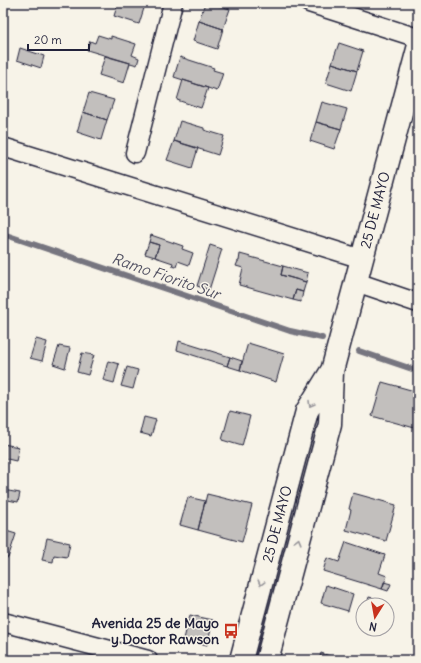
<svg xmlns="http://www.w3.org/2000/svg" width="421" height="663" font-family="Delius,sans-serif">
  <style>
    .green { fill: #d8d5cf; stroke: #7d7c85 }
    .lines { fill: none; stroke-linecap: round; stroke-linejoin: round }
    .stream { stroke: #76747f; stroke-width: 6 }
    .building { fill: #c2bfbd; stroke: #22223b }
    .minor-casing { stroke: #22223b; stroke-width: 21 }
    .tertiary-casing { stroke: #22223b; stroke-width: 25 }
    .minor { stroke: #f7f3e8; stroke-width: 18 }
    .tertiary { stroke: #f7f3e8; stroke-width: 22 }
    .oneway { stroke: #97959a }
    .labels { text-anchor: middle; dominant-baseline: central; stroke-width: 3; stroke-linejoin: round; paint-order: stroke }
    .street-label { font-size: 14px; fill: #22223b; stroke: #f7f3e8 }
    .poi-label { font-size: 14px; font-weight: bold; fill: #22223b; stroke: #f7f3e8; text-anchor: end }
    .water-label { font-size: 15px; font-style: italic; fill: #535263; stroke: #f7f3e8 }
  </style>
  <rect width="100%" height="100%" fill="#f7f3e8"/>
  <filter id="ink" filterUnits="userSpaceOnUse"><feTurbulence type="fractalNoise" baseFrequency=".025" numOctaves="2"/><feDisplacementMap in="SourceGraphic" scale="8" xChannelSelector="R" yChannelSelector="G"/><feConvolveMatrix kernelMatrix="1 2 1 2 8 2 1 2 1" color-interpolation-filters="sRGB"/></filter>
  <g filter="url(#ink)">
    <path class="green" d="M314,429l3,1 1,1 -60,219 -2,-1 -2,-2 59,-217z"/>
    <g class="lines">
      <path class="stream" d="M3,234l287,97 32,7
        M359,351l59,20"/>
    </g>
    <path class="building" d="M118,3h22l5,2 -6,19 -25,-8z
      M205,3h5l20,6 -7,20 -24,-8z
      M199,21l24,8 -6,20 -24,-8z
      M98,35l13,4v-3l25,8 -4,11 7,3 -2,7 -50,-15 3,-9 5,2z
      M339,43l24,8 -6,20 -25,-8z
      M20,48l24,8 -3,12 -24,-8z
      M105,56l25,7 -6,20 -25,-8z
      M180,57l34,11 -1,2 10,3 -6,18 -43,-14z
      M332,63l25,8 -6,20 -25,-8z
      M183,80l25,8 -7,20 -24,-8z
      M89,93l25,7 -7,20 -24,-8z
      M322,102l25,7 -6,20 -25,-7z
      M83,112l24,8 -6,20 -24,-8z
      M180,121l24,7v2l20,6 -6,19 -44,-14z
      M316,122l25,7 -7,20 -24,-8z
      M174,141l24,7 -6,20 -25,-8z
      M151,235l32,11 -1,3 11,4 -4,12 -11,-4 -2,6 -4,-1 1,-3 -18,-6 4,-12 -10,-3z
      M149,242l10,3 -4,12 -10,-3z
      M210,245l12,4 -13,41 -12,-4z
      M240,254l43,12 -2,9 25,7 -3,10 -7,-2 -3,10 -54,-15 4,-17 -7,-2 2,-5h1z
      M283,266l25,7 -2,9 -25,-7z
      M296,290l7,2 -2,10 -8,-2z
      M36,339l11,3 -5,19 -12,-3z
      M179,341l51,16 -3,9 -50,-16z
      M248,343l36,11 -8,28 -36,-12z
      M59,346l11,2 -5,20 -12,-4z
      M82,353l12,2 -6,20 -11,-3z
      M230,357l12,4 -2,9 -13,-4z
      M108,361l11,3 -5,19 -11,-3z
      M127,367l11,3 -5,19 -12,-3z
      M382,382l36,10v37l-46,-13z
      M230,411l20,5 -8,30 -20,-6z
      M144,417l12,3 -5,16 -11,-3z
      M3,444l16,3 -3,14 -13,-3z
      M3,490l17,3 -2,9 -15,-3z
      M353,493l43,12 -10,36 -40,-11 5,-20 -2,-1z
      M207,494l45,11 -10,37 -44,-12z
      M188,497l17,4 -7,29 -18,-5z
      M3,530l13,4 -8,24 -5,-2z
      M47,538l23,5 -3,14 -13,-2 -1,7 -11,-2z
      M346,542l39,13 -6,18 8,3 -5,13 -59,-18 4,-13 12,4z
      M384,582l7,2 -3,7 -6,-2z
      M326,585l27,9 -5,17 -27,-8z
      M369,597l11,3 -1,5h-12z
      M190,615l23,5 -6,25 -23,-6z
      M321,653l21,7h-23z"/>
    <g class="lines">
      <g class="minor-casing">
        <path id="minor" d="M309,3l109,35
          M3,147l359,112
          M135,153l38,-150
          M356,282l62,21
          M3,622l145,38"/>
      </g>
      <g class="tertiary-casing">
        <path id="tertiary" d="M241,660l66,-249 24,-39
          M267,660l63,-236 2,-53 86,-322"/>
      </g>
      <use href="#minor" class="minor"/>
      <use href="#tertiary" class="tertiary"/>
    </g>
    <defs><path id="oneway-chevron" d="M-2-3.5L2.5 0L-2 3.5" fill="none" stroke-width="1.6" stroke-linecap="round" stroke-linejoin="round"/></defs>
    <g class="oneway">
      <use href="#oneway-chevron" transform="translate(311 404) rotate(121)"/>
      <use href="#oneway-chevron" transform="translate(298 541) rotate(-75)"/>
      <use href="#oneway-chevron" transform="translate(261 583) rotate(105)"/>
    </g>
  </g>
  <defs>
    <g id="bus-bare" transform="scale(1.2)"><path d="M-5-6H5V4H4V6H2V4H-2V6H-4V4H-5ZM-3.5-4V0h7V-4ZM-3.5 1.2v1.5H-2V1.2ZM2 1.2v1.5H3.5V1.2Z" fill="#c8321e" stroke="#f7f3e8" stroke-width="2.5" paint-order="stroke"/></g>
  </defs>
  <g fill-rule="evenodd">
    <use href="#bus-bare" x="231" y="631"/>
  </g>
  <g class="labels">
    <g class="street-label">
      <text transform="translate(375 210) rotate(-75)">25 DE MAYO</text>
      <text transform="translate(277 524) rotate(-75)">25 DE MAYO</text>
    </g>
    <g class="poi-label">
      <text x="219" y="623">Avenida 25 de Mayo<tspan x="219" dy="16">y Doctor Rawson</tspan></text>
    </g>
    <g class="water-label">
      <text transform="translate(166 276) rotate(19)">Ramo Fiorito Sur</text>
    </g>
  </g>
  <rect width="421" height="663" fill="none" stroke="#f7f3e8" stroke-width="16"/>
  <rect x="8" y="8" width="405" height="647" fill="none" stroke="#22223b" stroke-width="1.5" filter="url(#ink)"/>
  <g transform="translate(375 617) rotate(191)"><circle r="19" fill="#f7f3e8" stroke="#a29fa3"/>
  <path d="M0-3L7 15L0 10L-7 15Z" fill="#c8321e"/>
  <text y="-6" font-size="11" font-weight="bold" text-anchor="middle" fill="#22223b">N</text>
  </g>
  <path d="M28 44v6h61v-6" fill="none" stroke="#22223b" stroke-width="2"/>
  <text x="34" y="44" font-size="12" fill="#22223b" stroke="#f7f3e8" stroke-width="3" paint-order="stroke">20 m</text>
</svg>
